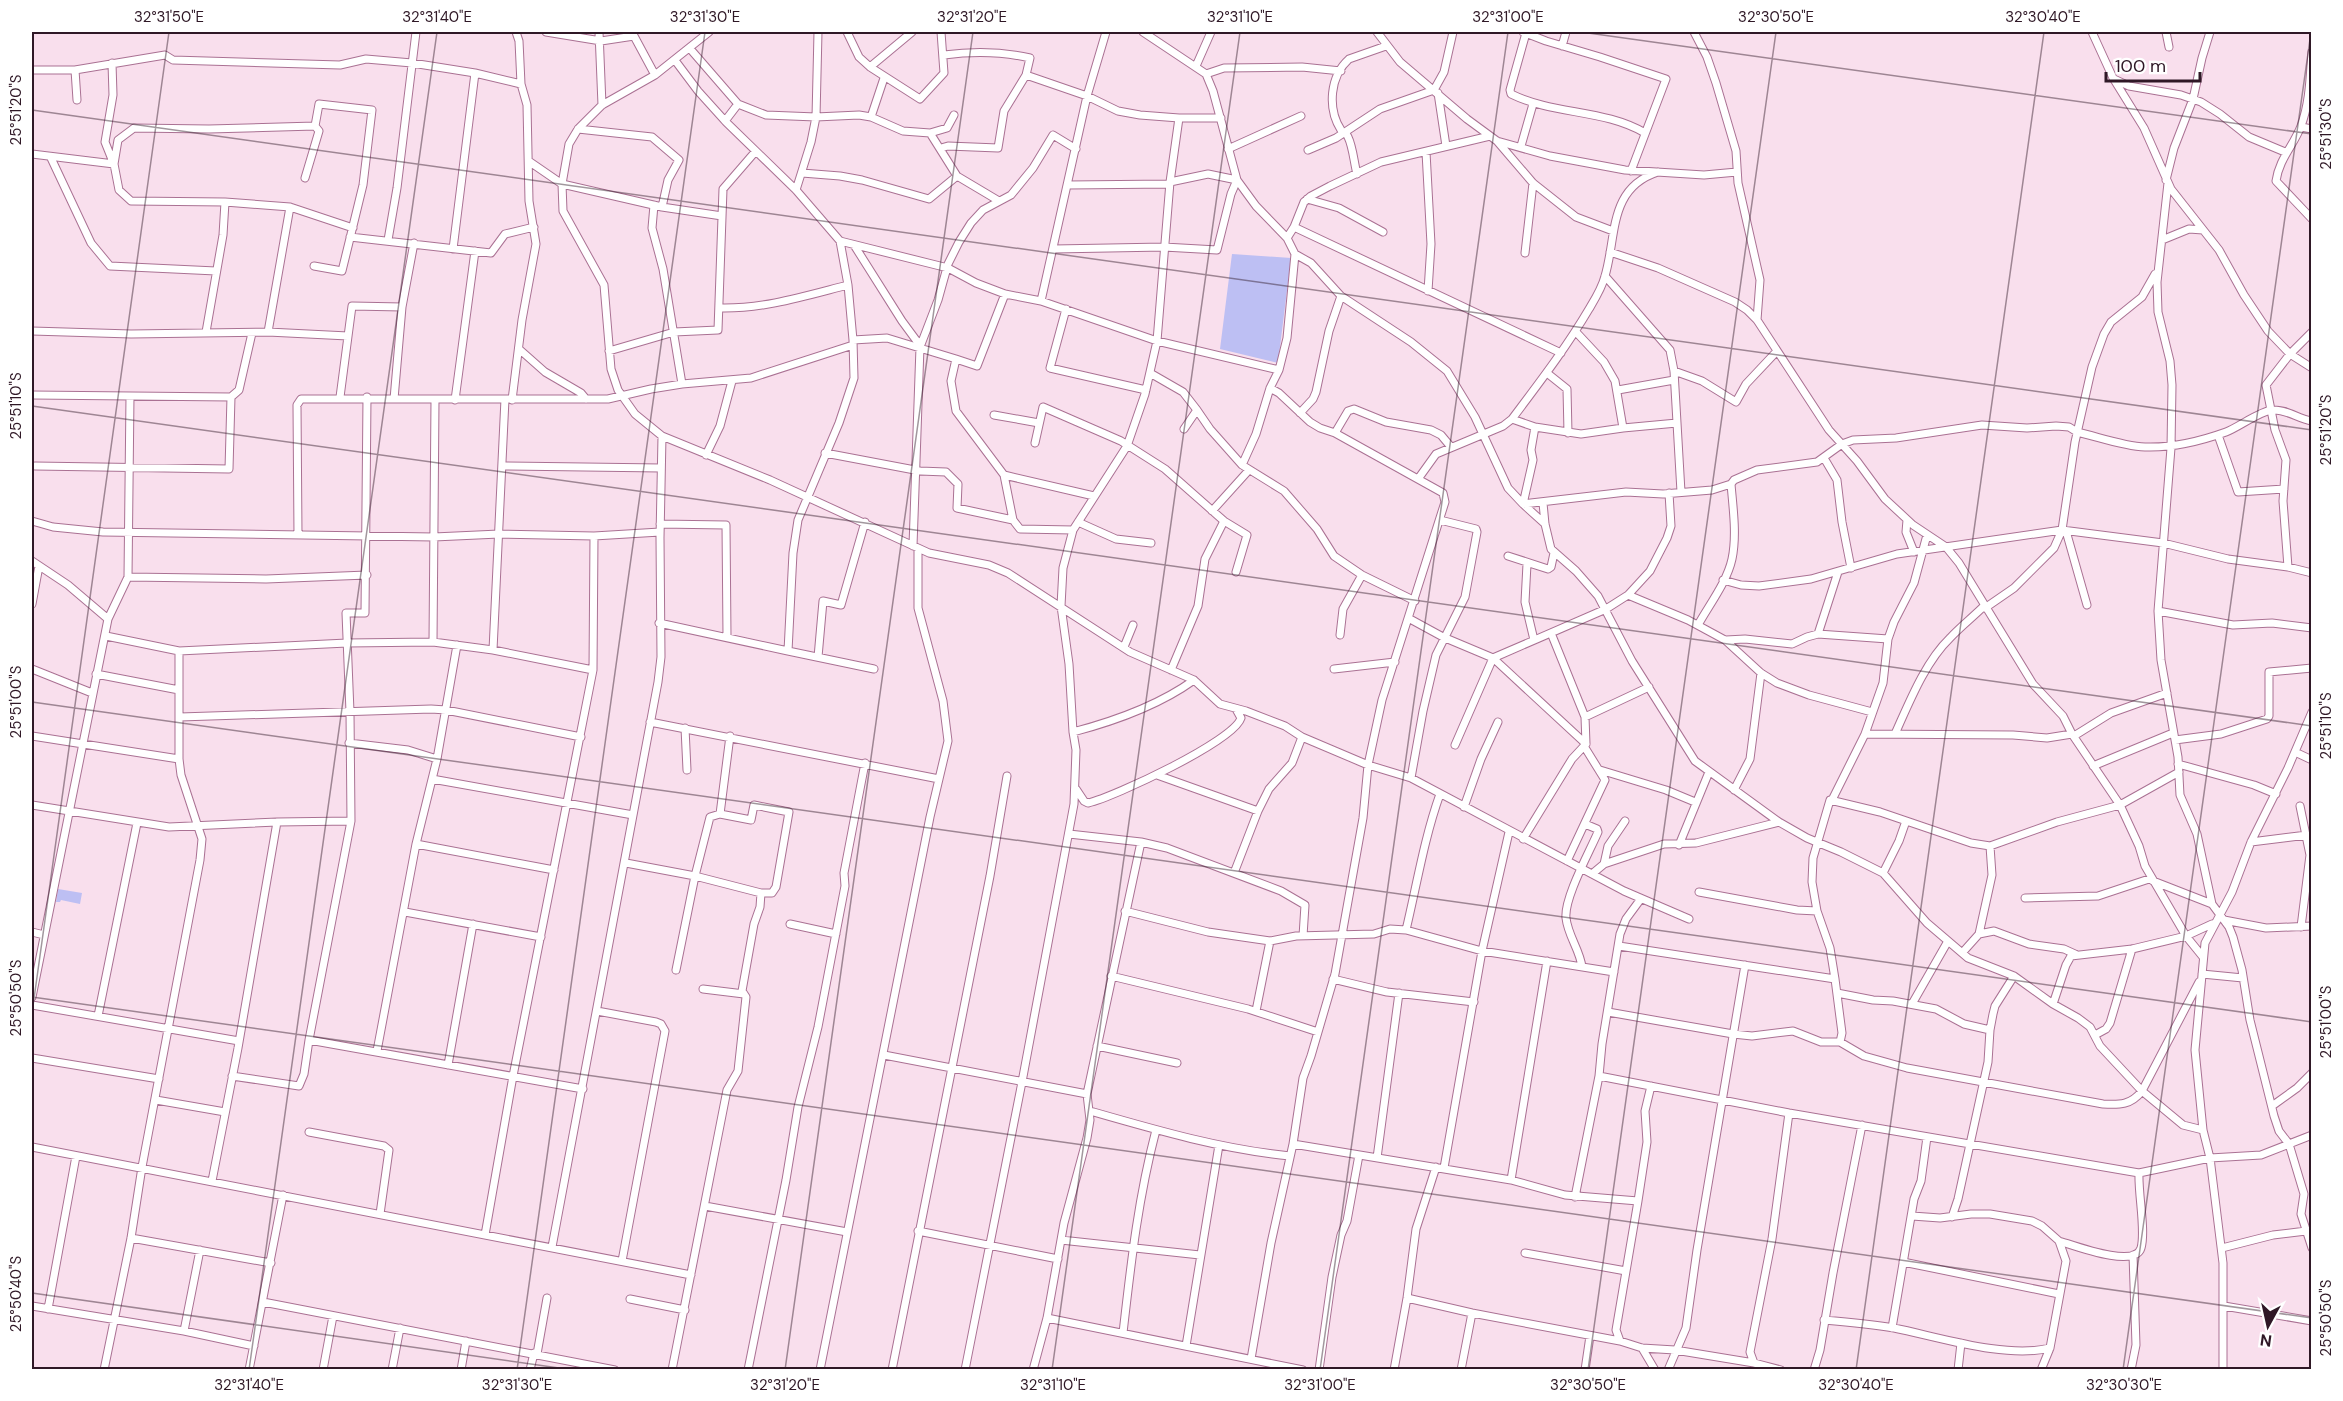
<svg xmlns="http://www.w3.org/2000/svg" width="2343" height="1401" font-family="'DM Sans',sans-serif">
  <style>
    .green { fill: #bdbff3 }
    .lines { fill: none; stroke-linecap: round; stroke-linejoin: round }
    .minor-casing { stroke: #aa7193; stroke-width: 9 }
    .minor { stroke: #fff; stroke-width: 7 }
    .ticks { fill: none; stroke: #2f1826; stroke-width: 1.5; stroke-opacity: 0.45 }
    .neatline { fill: none; stroke: #2f1826; stroke-width: 2 }
    .ticks-label { font-size: 15px; text-anchor: middle; fill: #2f1826 }
  </style>
  <rect width="100%" height="100%" fill="#f9dfed"/>
  <path class="green" d="M1232,254l59,4 -13,105 -58,-14z
    M58,889l24,4 -2,11 -19,-4 -1,2h-4z"/>
  <g class="lines">
    <g class="minor-casing">
      <path id="minor" d="M546,32l55,9 33,-5 21,39
        M599,32l3,73
        M709,32l-54,43 -53,30 -24,24 -9,15 -7,40 1,27 41,74 7,84 7,21 17,24 27,22 108,44 159,73 60,12 19,8 122,79 64,28 26,24 26,7 39,15 17,11 66,28 43,13 213,113 65,28
        M847,32l12,25 11,10 50,32 24,-26 -3,-41
        M1143,32l63,42 7,17 24,89 19,26 31,32 8,16 -8,84 -8,32 -9,18 -14,46 -14,31 42,26 33,38 17,27 28,19 53,26
        M1377,32l23,30 67,57 30,22 53,15 75,14 79,5 33,-3
        M1523,32l23,9 54,16 66,22 -35,92
        M1694,32l13,25 9,26 20,68 2,32 22,97 -3,40
        M2092,32l21,46 31,50 27,61 48,61 25,45 24,36 22,23 22,14
        M2166,32l3,15
        M1526,33l-16,57 1,4c43,21 93,15 134,39
        M1562,46l4,-14
        M692,51l46,53 28,11 50,2 43,-2 12,2 32,14 27,2 27,43 42,25
        M2312,52c-2,24 -2,50 -11,74 -7,19 -22,33 -25,55l36,38
        M112,63l1,32 -8,47 8,20
        M677,63l21,28 28,31 70,68 44,51 108,27 28,15 29,11 36,7 116,40 122,29
        M1196,66l15,-34
        M870,67l42,-35
        M32,70h43l90,-15 8,5 167,5 26,-6 46,4 63,10 46,11
        M75,70l2,30
        M1206,74l18,-6 78,-1 39,4
        M1026,75l61,21 -46,205
        M2114,79l15,7 52,9 20,7 19,12 29,23 36,15
        M1438,93l8,53
        M871,117l13,-39
        M1179,118h42
        M725,121l13,-17
        M2301,127l11,2
        M578,129l74,8 27,23 -11,20 -6,27
        M930,133l17,-5 7,-13
        M1497,141l36,42 43,34 37,14
        M1521,146l12,-42
        M941,148l7,-2 50,2 6,-37 22,-36 4,-17c-30,-7 -56,-7 -86,-3
        M1228,149l73,-33
        M1308,150l28,-12 44,-29 54,-19 10,-18 9,-40
        M1426,152l5,92 -3,47
        M32,154l82,10 5,26 12,11 94,1 65,5 63,21
        M51,158l40,85 19,23 106,5
        M530,162l32,22 100,23 60,9
        M114,164l4,-24 16,-12 75,1 106,-3
        M802,173l38,3 22,4 67,19 28,-23
        M1357,174c-3,-11 -4,-27 -9,-37 -4,-8 -2,0 -7,-7 -14,-22 -11,-54 8,-71l37,-13
        M305,178l14,-47 -4,-5 4,-22 53,6 -9,75 -21,86 -28,-5
        M2166,180l8,-32 19,-49 9,-41 8,-26
        M2168,183l-11,99 1,30 12,49 2,24 -1,63 -13,163 3,49 17,97 2,38 17,39 15,70 17,23 4,10 9,33 8,50 24,96 5,15 10,13 15,50 -3,20 11,34
        M1068,185l102,-1
        M796,190l15,-48 5,-25 2,-85
        M1307,199l32,9 44,24
        M654,205l-2,23 11,41 19,115
        M1294,227l267,126
        M350,237l141,16 14,-19 29,-7
        M1287,238l7,-11 10,-25 7,-6 19,-10 51,-24 109,-26
        M388,240l9,-52 19,-156
        M2162,240l27,-11 14,1
        M854,245l48,76 14,19 5,4
        M453,249l22,-176
        M1054,249l110,-2 53,3 14,-56 6,-14 -29,-6 -38,8
        M1610,252l48,16 77,34 12,8 10,10 72,110 28,31 28,38 28,26 33,22 13,16 74,121 30,32 9,18 48,71 19,41 6,20 41,70 17,21
        M1525,253l8,-70
        M1295,254l16,9 30,33 70,46 36,29 28,46 33,71 15,16 103,-12 37,2 49,-4 19,-6 3,-4 23,-10 60,-8 25,-18 11,-4 43,-2 86,-13 45,3 29,-2 13,1 8,5c22,5 46,14 68,15 27,1 56,-6 81,-15 13,-5 34,-21 46,-22 15,-1 26,9 40,11
        M1605,276l65,74 4,21 7,121
        M720,308c44,1 85,-12 128,-23
        M1066,309l-16,59 96,22
        M32,331l99,3 137,-2 80,4
        M206,332l17,-97 2,-33
        M268,332l22,-125
        M1576,332l28,30 11,19 8,47
        M853,340l34,-2 69,21 -5,22 5,30 48,64 90,21
        M519,349l26,23 36,21 5,6
        M609,351l65,-19 44,-2 5,-141 32,-37
        M956,359l21,7 28,-72
        M1674,371l28,10 34,21 10,-18 31,-33
        M1150,373l33,19 14,18
        M1547,373l20,16 1,44
        M1618,390l56,-10
        M32,395l199,2 8,-7 13,-57
        M340,397l12,-91 50,1
        M394,399l8,-92 12,-64
        M455,400l20,-149
        M512,400l10,-80 14,-76 -7,-43 -2,-96 -6,-21 -2,-43 -3,-9
        M1300,413l13,-14 3,-7 13,-61 12,-35
        M994,415l45,8
        M1512,419l23,8 46,7 42,-6 54,-5
        M1535,427l-4,23 2,10 -10,44 22,20
        M1184,429l13,-19 13,19 32,36
        M1335,433l13,-22 6,-2 32,13 45,8 10,5 10,12
        M2218,435l20,57 46,-3
        M1035,443l8,-36 78,34 44,28 59,52 23,14 -11,37
        M825,453l95,18 26,1 12,12 -1,24 56,12
        M706,455l14,-29 12,-45
        M1824,458l13,22 5,42 9,46
        M35,466l194,3 2,-72
        M502,466l159,2
        M1004,475l9,45 7,9 53,1
        M1418,479l18,-25 67,-28 9,-7c27,-36 54,-71 77,-110 6,-10 13,-21 16,-33 12,-40 3,-88 53,-104
        M1543,503l2,21 6,25 25,22 22,25 34,65 63,100 84,61 28,16 34,14 42,21 44,50 41,35 46,18 39,28 25,14 12,9 10,19 42,45 41,34 20,5
        M1212,511l37,-41
        M1907,520l-1,12 8,20
        M32,521l21,6 50,5 331,5 65,-3 95,2 66,-4
        M1078,522l38,17 35,4
        M660,524l66,1 1,111
        M2066,531l21,74
        M298,535l-1,-130 4,-6h307l43,-10 31,-5 69,-6 102,-33
        M913,546l7,-199 18,-47 10,-36 11,-22 12,-19 12,-13 28,-15 22,-27 20,-33 23,14
        M1508,556l40,13 3,-2 3,-14
        M32,561l36,24 40,34 -76,378
        M1527,564l-2,38 9,38
        M2288,567l-5,-66 3,-41 -11,-30 -9,-45 24,-31 22,-22
        M128,577l138,2 101,-4
        M1723,580l18,5 18,1 52,-7 86,-25 165,-24 101,13 65,16 60,8 24,6
        M1628,595l60,25 37,20 36,33 16,10 32,12 63,17
        M32,604l7,-38
        M1985,608l29,-20 40,-40 8,-18 13,-88 17,-75 12,-33 7,-12 31,-25 13,-23
        M2158,611l75,14 39,-2 40,5
        M108,619l20,-42 2,-181
        M1410,619l33,18 50,21 113,-49 22,-14 22,-24 17,-33 4,-12 -2,-33
        M659,623l129,28 5,-98 5,-33 41,-97 15,-45 -1,-38 -5,-55 -8,-44
        M1698,625c11,-20 29,-43 34,-66 5,-24 1,-51 -1,-75
        M1818,634l20,-62
        M1340,635l3,-26 19,-34
        M106,636l73,15 168,-8 86,-1 60,8 100,20
        M1726,640l19,-1 47,5 15,-7 11,-3 70,5
        M433,642l2,-242
        M1124,647l9,-22
        M493,650l12,-251
        M788,651l86,18
        M818,657l5,-56 18,4 24,-83
        M32,669l60,24
        M1334,669l61,-7
        M1171,670l27,-64 7,-47 19,-38
        M96,674l83,16
        M180,717l251,-8 15,1 135,27
        M1585,717l64,-30
        M650,722l289,57
        M685,728l2,42
        M1073,732c42,-11 85,-26 121,-52
        M1865,734l148,1 34,3 25,-4
        M1895,734c14,-31 30,-72 55,-96 10,-11 23,-21 34,-32
        M32,736l147,23
        M2074,736l37,-23 56,-20
        M2175,740l46,-6 46,-15 2,-3v-44l43,-4
        M349,743l59,7 29,9 -21,85 -39,207
        M1455,745l38,-87 93,86
        M2295,752l17,8
        M437,759l20,-114
        M2178,764l76,21 22,9
        M2093,766l80,-33
        M1600,770l66,20 29,12
        M1157,775l101,36
        M1411,778l12,-67 13,-56 29,-58 12,-65 -1,-3 -36,-9
        M432,779l201,36
        M1076,789l8,12 4,2c26,-6 146,-62 153,-85l-5,-9
        M1734,790l16,-31 11,-86
        M1830,800l50,12 91,31 19,3 67,-24 63,-17 59,-33
        M32,805l137,22 108,-5 74,-1
        M2300,806l10,49 -9,72
        M1464,807l17,-48 17,-37
        M1069,834l72,8 26,6 114,43 24,14 -2,31
        M1523,839l49,-80 14,-15 -1,-27 -34,-84
        M2251,842l56,-7
        M416,844l138,26
        M1679,845l30,-73
        M1567,861l38,-81 -21,-34
        M626,863l69,13 66,17h11l4,-6 13,-75 -35,-7 -3,15 -31,-6
        M1604,864l4,-18 17,-25
        M1234,873l24,-62 11,-22 23,-26 10,-26
        M1883,873l16,-32 7,-20
        M1592,874l12,-10 60,-20 32,-1 83,-21
        M2153,881l59,23
        M1699,892l98,18 20,1
        M2025,898l73,-2 54,-18
        M1125,911l83,21 62,9 26,-5 78,-2 16,-5 16,1 76,21 132,21
        M405,912l136,25
        M2224,920l42,8 46,-2
        M790,924l46,10
        M1406,930c11,-46 18,-91 34,-136
        M32,932l12,3
        M1979,934l15,-3 35,13 35,5 11,5
        M1619,946l216,33
        M1962,953l17,-19 13,-59 -2,-29
        M1582,967c-2,-17 -14,-31 -16,-49 -2,-20 23,-65 32,-86l-1,-3 -12,-5
        M676,970l19,-94 15,-59 10,-3 10,-78
        M2202,974l41,4
        M1111,976l137,33 70,23
        M1333,979l54,13 87,10
        M703,989l41,5
        M1837,993l36,7 20,1 43,8 28,15 26,6
        M1912,1004l36,-63
        M2053,1004l13,-39 5,-9 61,-7 54,-13 26,-12
        M32,1005l207,36
        M597,1011l59,11 5,2 4,7 -43,230
        M1256,1011l14,-70
        M1608,1012l125,22 19,2 41,-5 28,11h19l24,14 43,12 196,36c17,1 28,1 39,-13l57,-109
        M98,1016l39,-193
        M2095,1035l11,-6 4,-6 22,-74
        M309,1040l274,49
        M1840,1042l2,-9 -7,-54 -5,-31 -13,-37 -5,-29 1,-24 17,-58h2l33,-66 18,-51 5,-44 6,-17 20,-39 13,-48
        M1097,1046l80,17
        M884,1055l203,39
        M32,1058l127,21
        M448,1065l25,-141
        M232,1076l67,10 5,-12 5,-34 42,-219 -1,-109 -4,-99h19l2,-216
        M1599,1076l190,37 350,60 71,-15 51,-3 51,-20
        M156,1100l69,12
        M2272,1106l25,-18 15,-15
        M1090,1111c66,19 131,38 200,45
        M309,1132l75,14 5,4 -9,64
        M1293,1144l218,36 54,15 73,6
        M32,1147l659,128
        M1377,1158l22,-165
        M1444,1168l38,-217 27,-119
        M1511,1180l36,-219
        M212,1181l26,-133 39,-226
        M1575,1197l24,-121 3,-32 18,-110 6,-15 14,-19
        M705,1206l142,26
        M1912,1216l28,2 31,-4h19l42,7 10,5 17,15 7,20 -16,87 -9,22
        M1952,1217l6,-18 30,-137 2,-32 3,-16 2,-8 19,-30
        M918,1231l140,28
        M485,1235l28,-159 80,-406 1,-134
        M131,1238l140,25
        M1061,1240l139,15
        M2059,1241c14,4 76,28 82,7 5,-17 -3,-54 -2,-75
        M552,1247l106,-565 3,-25 -1,-119 2,-102
        M2222,1248l51,-13 33,-4
        M1525,1253l101,18
        M1903,1262l156,32
        M1407,1298l65,15 148,28 22,7 33,2 79,13 27,7
        M630,1299l55,11
        M263,1302l352,68
        M32,1306l152,25 70,15
        M2224,1306l88,15
        M48,1309l28,-153
        M1047,1318l256,52
        M1824,1320c24,2 47,4 70,8 45,9 112,31 156,20
        M1892,1328l22,-129 7,-18 6,-44
        M184,1331l16,-81
        M1123,1333c8,-70 15,-134 33,-203
        M1620,1341l-4,-11 22,-129 9,-59 -2,-31 6,-25
        M1186,1346l33,-201
        M1642,1348l13,22
        M537,1354l10,-56
        M1251,1359l20,-116 22,-99 10,-66 8,-22 24,-82 28,-156 5,-53 14,-65 63,-198 -2,-9 -108,-60 -15,-5 -10,-6 -31,-29 -9,-5
        M1754,1363l-4,-11 22,-113 17,-126
        M104,1370l27,-132 11,-71 58,-307 2,-21 -21,-64 -2,-16v-108
        M249,1370l34,-175
        M323,1370l10,-54
        M392,1370l8,-42
        M461,1370l5,-29
        M530,1370l4,-17
        M672,1370l55,-280 11,-19 8,-74 -4,-6 12,-67 6,-17 1,-14
        M748,1370l38,-190 12,-73 20,-80 27,-141 -1,-13 21,-110
        M820,1370l110,-553 18,-76 -5,-40 -25,-93v-59
        M892,1370l98,-494 17,-100
        M965,1370l57,-288 52,-278 2,-54 -3,-18 -4,-68 -8,-58 2,-38 10,-38 54,-84 18,-52 12,-53 13,-159 9,-64 -39,-3 -22,-4 -31,-15 19,-64
        M1033,1370l14,-52 17,-95 23,-85 3,-18 -3,-26 54,-252
        M1319,1370l13,-93 9,-42 6,-14 12,-66
        M1394,1370l13,-72 9,-69 20,-62
        M1461,1370l11,-57
        M1585,1370l5,-34
        M1668,1370l18,-42 11,-78 48,-285
        M1814,1370l6,-20 13,-77 29,-148
        M1958,1370l3,-27
        M2131,1370l5,-25 -3,-90
        M2223,1370v-107l-13,-105 -7,-28 -8,-80 10,-107 27,-51 19,-50 37,-74 24,-56"/>
    </g>
    <use href="#minor" class="minor"/>
  </g>
  <path class="ticks" d="M1581,32l731,102M32,110l2280,320M32,406l2280,320M32,702l2280,320M32,997l2280,321M32,1013l137,-981M32,1293l541,77M249,1370l188,-1338M517,1370l188,-1338M785,1370l188,-1338M1052,1370l188,-1338M1320,1370l188,-1338M1588,1370l188,-1338M1856,1370l188,-1338M2123,1370l188,-1338"/>
  <rect width="2343" height="1401" fill="none" stroke="#ffffff" stroke-width="66"/>
  <g transform="translate(2268 1326) rotate(188)" stroke="#ffffff" stroke-width="4.5" paint-order="stroke">
  <path d="M0-4.5L10 22L0 15L-10 22Z" fill="#2f1826"/>
  <text y="-9" font-size="16" font-weight="bold" text-anchor="middle" fill="#2f1826">N</text>
  </g>
  <path d="M2106 72v9h94v-9" fill="none" stroke="#2f1826" stroke-width="3"/>
  <text x="2115" y="72" font-size="18" fill="#2f1826" stroke="#ffffff" stroke-width="4.5" paint-order="stroke">100 m</text>
  <rect x="33" y="33" width="2277" height="1335" class="neatline"/>
  <g class="ticks-label">
    <text x="169" y="22">32°31'50"E</text>
    <text x="437" y="22">32°31'40"E</text>
    <text x="705" y="22">32°31'30"E</text>
    <text x="972" y="22">32°31'20"E</text>
    <text x="1240" y="22">32°31'10"E</text>
    <text x="1508" y="22">32°31'00"E</text>
    <text x="1776" y="22">32°30'50"E</text>
    <text x="2043" y="22">32°30'40"E</text>
    <text transform="translate(16 110) rotate(-90)" y="5">25°51'20"S</text>
    <text transform="translate(2326 134) rotate(-90)" y="5">25°51'30"S</text>
    <text transform="translate(16 406) rotate(-90)" y="5">25°51'10"S</text>
    <text transform="translate(2326 430) rotate(-90)" y="5">25°51'20"S</text>
    <text transform="translate(16 702) rotate(-90)" y="5">25°51'00"S</text>
    <text transform="translate(2326 726) rotate(-90)" y="5">25°51'10"S</text>
    <text transform="translate(16 998) rotate(-90)" y="5">25°50'50"S</text>
    <text transform="translate(2326 1022) rotate(-90)" y="5">25°51'00"S</text>
    <text transform="translate(16 1294) rotate(-90)" y="5">25°50'40"S</text>
    <text transform="translate(2326 1318) rotate(-90)" y="5">25°50'50"S</text>
    <text x="249" y="1390">32°31'40"E</text>
    <text x="517" y="1390">32°31'30"E</text>
    <text x="785" y="1390">32°31'20"E</text>
    <text x="1053" y="1390">32°31'10"E</text>
    <text x="1320" y="1390">32°31'00"E</text>
    <text x="1588" y="1390">32°30'50"E</text>
    <text x="1856" y="1390">32°30'40"E</text>
    <text x="2124" y="1390">32°30'30"E</text>
  </g>
</svg>
